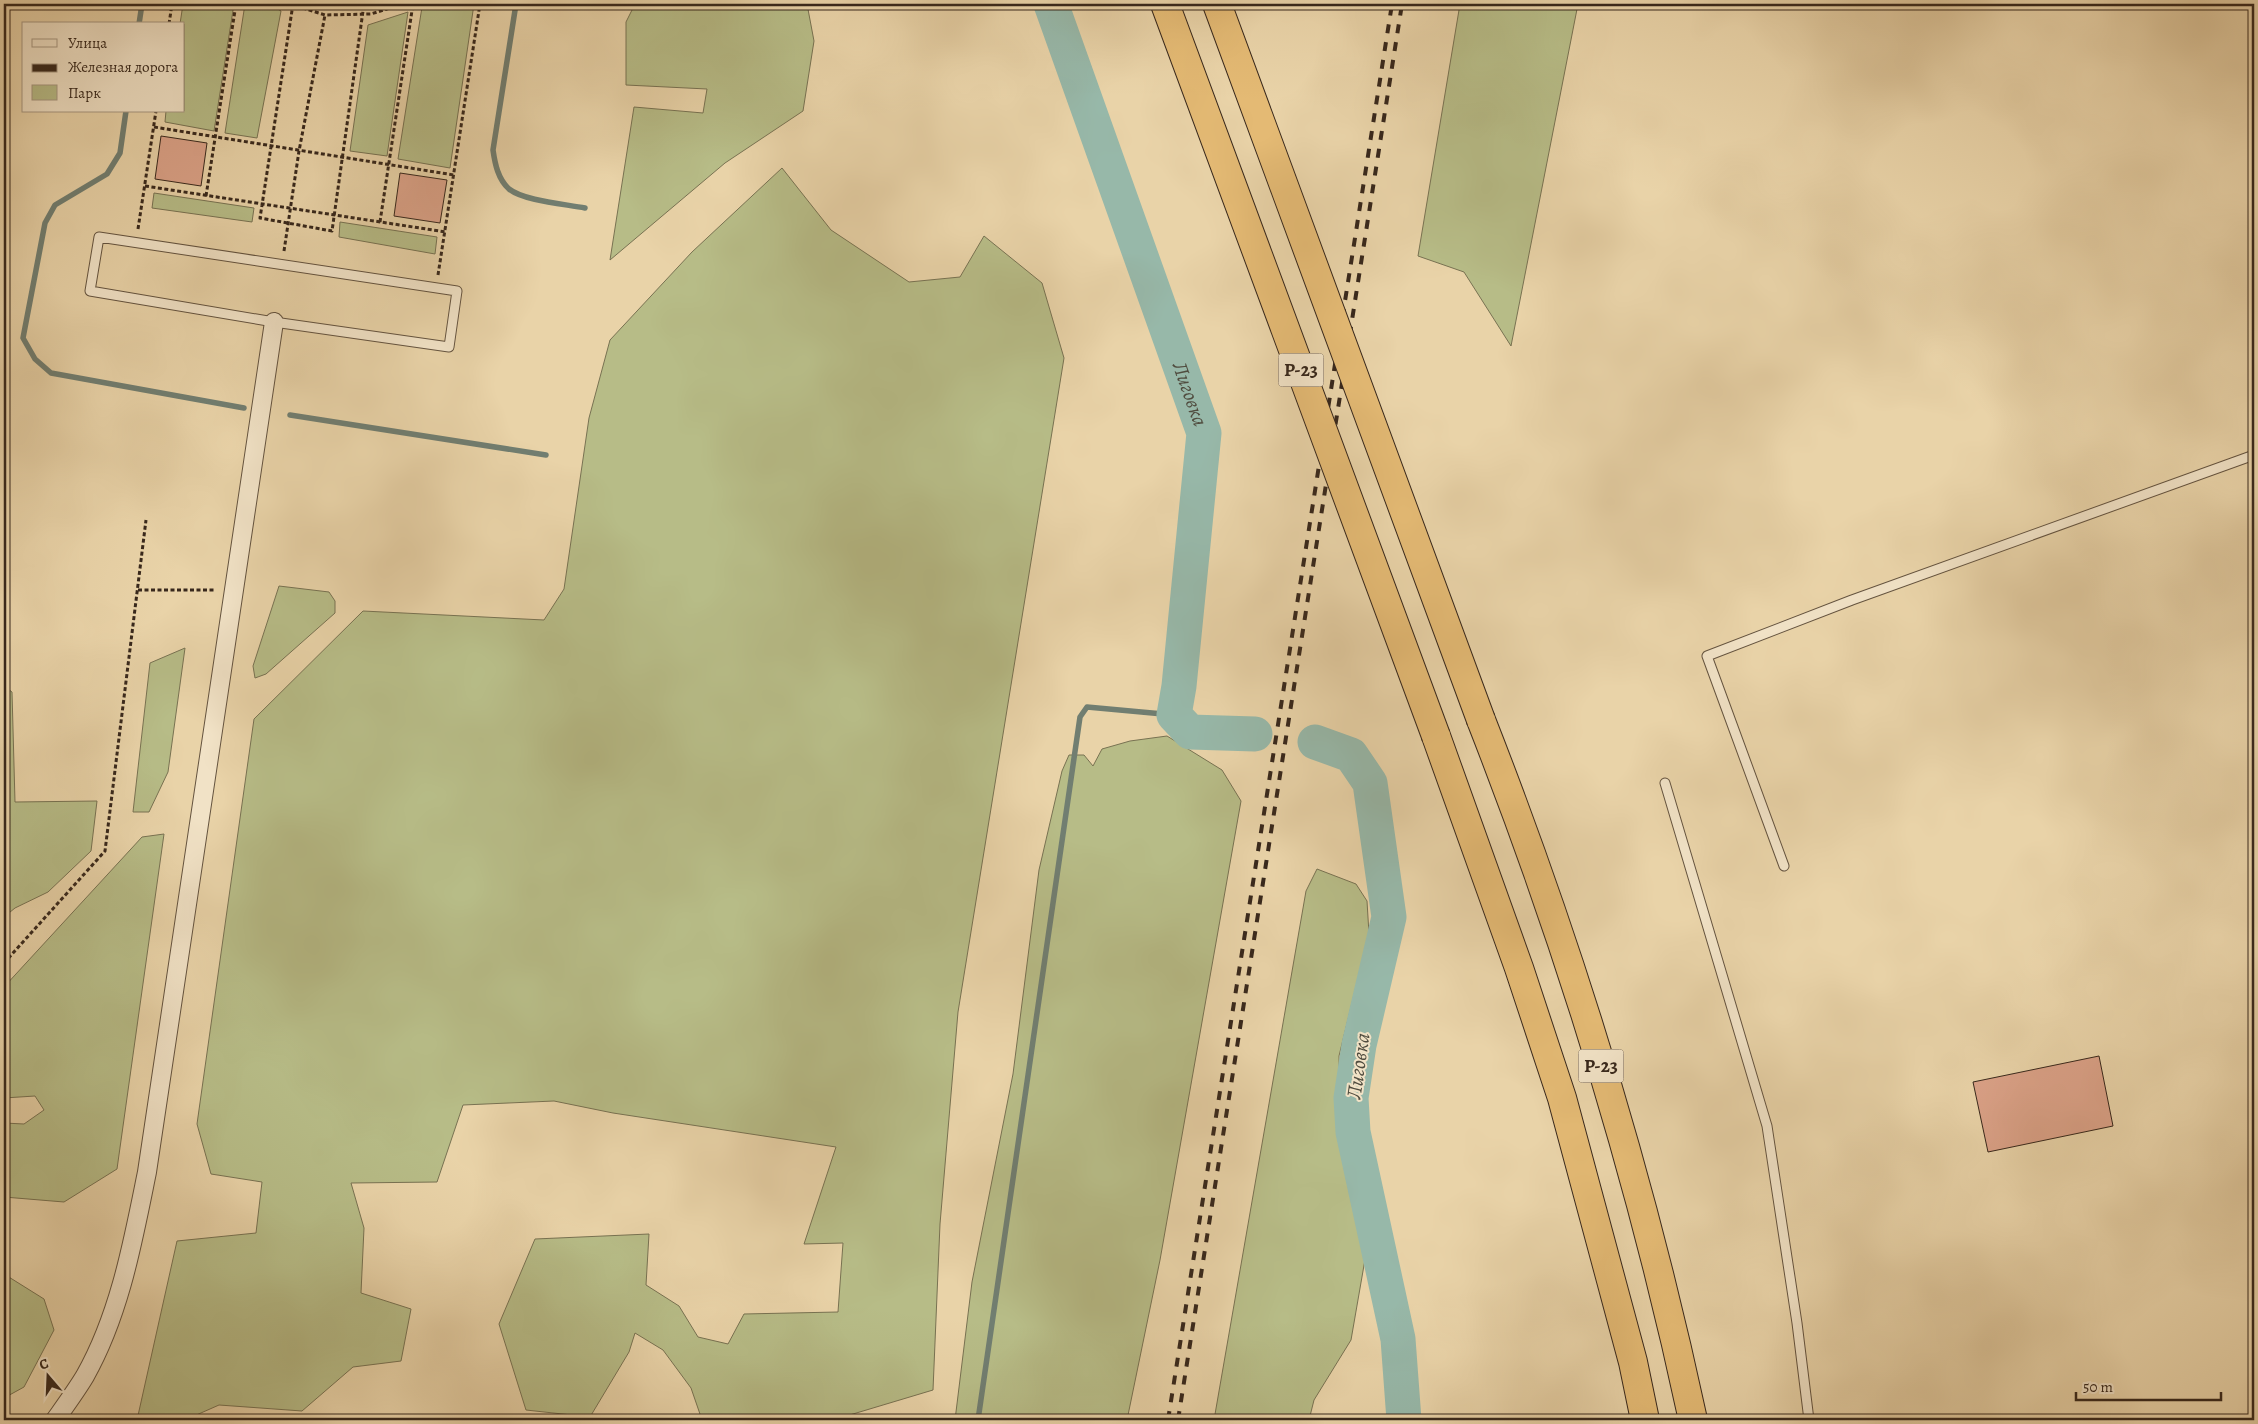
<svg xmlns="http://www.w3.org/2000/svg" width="2258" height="1424" font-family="Alegreya,serif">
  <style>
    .green { fill: #b7bc87; stroke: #787252 }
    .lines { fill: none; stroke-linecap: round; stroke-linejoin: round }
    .stream { stroke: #717e71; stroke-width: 5.5 }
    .river { stroke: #97b8a9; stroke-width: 35 }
    .building { fill: #dba288; stroke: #38281c }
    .lane-casing { stroke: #64533f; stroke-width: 11 }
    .street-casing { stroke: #64533f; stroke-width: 20 }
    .highway-casing { stroke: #38281c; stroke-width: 30 }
    .path { stroke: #38281c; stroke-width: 3; stroke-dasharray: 4 2.5; stroke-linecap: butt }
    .lane { stroke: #f1e2c6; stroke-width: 9 }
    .street { stroke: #f1e2c6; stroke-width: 18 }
    .highway { stroke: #e4ba74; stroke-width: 28 }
    .rail { stroke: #38281c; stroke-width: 4; stroke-dasharray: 9 9; stroke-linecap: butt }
    .highway-bridge-casing { stroke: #38281c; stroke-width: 30; stroke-linecap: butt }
    .highway-bridge { stroke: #e4ba74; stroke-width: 28 }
    .labels { text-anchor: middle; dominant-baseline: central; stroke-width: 4; stroke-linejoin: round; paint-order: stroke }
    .shield { fill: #f1e2c6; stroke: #70604f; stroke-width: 1 }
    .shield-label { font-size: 19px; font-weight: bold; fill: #38281c }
    .water-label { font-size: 21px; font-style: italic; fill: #504c3f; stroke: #f1e2c6 }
  </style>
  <rect width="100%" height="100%" fill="#e9d3a8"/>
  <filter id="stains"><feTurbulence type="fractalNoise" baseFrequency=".004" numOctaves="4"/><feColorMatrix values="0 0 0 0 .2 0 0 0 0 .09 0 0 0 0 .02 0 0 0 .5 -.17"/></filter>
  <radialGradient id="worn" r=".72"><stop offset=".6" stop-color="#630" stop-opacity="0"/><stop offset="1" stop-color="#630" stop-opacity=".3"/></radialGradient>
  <path class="green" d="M183,4h51l-20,127 -49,-9 1,-11h18v-87h-4z
    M245,4h24l12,7 -24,127 -32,-5z
    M427,4h47l-24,164 -52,-9 24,-152z
    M635,4h172l7,37 -11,70 -78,52 -115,97 24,-153 69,6 4,-24 -81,-4v-63z
    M1460,4h118l-67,342 -47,-74 -46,-16z
    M408,12l-21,144 -37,-5 18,-126z
    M782,168l49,62 78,52 51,-5 24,-41 58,47 22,75 -106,654 -18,212 -7,166 -100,30h-123l-9,-3 -10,-29 -28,-38 -28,-17 -6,19 -39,65 -64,-7 -27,-86 36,-85 114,-5 -3,51 33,21 19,31 30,7 16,-30 94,-2 5,-69 -39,1 32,-97 -223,-34 -59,-12 -91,4 -26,77 -86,1 13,45 -3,65 50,16 -10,52 -48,6 -51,44 -83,-6 -34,15h-48l40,-179 79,-8 6,-51 -51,-8 -14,-50 57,-405 109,-108 181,9 20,-31 25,-171 21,-78 82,-88z
    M154,193l100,15 -2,14 -100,-14z
    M340,222l97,15 -2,17 -96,-17z
    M279,586l50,6 6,9v12l-69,61 -11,4 -2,-12z
    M185,648l-17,124 -19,40h-16l17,-149z
    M4,686l8,6 3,110 82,-1 -6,50 -43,41 -33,16 -11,9z
    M1167,736l55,34 19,31 -81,459 -33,160h-172l17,-138 41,-208 26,-204 23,-99 7,-16h15l9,11 9,-17 28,-8z
    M164,834l-47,335 -53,33 -60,-5v-74l20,1 20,-14 -9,-14 -31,2v-111l138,-150z
    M1317,869l39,15 11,17 2,33 -30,122 1,57 27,135 -16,92 -37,60 -5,20h-95l92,-529z
    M4,1274l40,25 10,31 -30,57 -20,11z"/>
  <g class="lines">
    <path class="stream" d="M516,4l-23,146c2,14 5,29 16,39 15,12 56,15 76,19
      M139,24l3,-20
      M126,111l-6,42 -13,21 -52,31 -10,18 -22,115 12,21 16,14 193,35
      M290,415l256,40
      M978,1420l102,-703 7,-10 87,8"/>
    <g class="river">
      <path id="s1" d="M1051,4l153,429 -25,253 -5,29 16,17 65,2"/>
      <path d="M1315,742l36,13 19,28 19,134 -30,128 -8,53 2,34 45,207 6,81"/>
    </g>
  </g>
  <path class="building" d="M161,136l46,7 -6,43 -46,-7z
    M400,173l47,7 -7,43 -46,-7z
    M2099,1056l14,70 -125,26 -15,-70z"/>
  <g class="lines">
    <g class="lane-casing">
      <path id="lane" d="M99,237l358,54 -8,56 -175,-25 -184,-31z
        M1665,783l102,343 30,197 12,97
        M1784,866l-77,-210 145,-56 402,-145"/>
    </g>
    <g class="street-casing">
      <path id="street" d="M55,1420c10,-14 21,-29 30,-44 35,-62 48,-135 62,-204l127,-850"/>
    </g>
    <g class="highway-casing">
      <path id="highway" d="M1481,720c89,227 161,462 212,700
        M1436,736l83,232 43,130 71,264 12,58"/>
    </g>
    <path class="path" d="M290,4l35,11 46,-1 31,-10
      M293,4l-33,214 72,13 32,-227
      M169,24l3,-20
      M154,127l300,48
      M145,186l301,46
      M206,196l30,-192
      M380,222l33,-218
      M138,229l18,-118
      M284,251l15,-100 26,-136
      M438,275l42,-271
      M138,590h78
      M4,963l101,-112 41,-331"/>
    <use href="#lane" class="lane"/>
    <use href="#street" class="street"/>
    <use href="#highway" class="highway"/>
    <path class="rail" d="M1168,1420l224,-1416
      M1178,1420l224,-1416"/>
    <g class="highway-bridge-casing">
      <path id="highway-bridge" d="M1165,4l271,732
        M1217,4l264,716"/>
    </g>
    <use href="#highway-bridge" class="highway-bridge"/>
  </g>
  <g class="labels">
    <g class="shield">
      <rect x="1278.5" y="353.5" width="45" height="33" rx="4"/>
      <rect x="1578.5" y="1049.5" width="45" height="33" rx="4"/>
    </g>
    <g class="shield-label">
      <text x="1301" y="370">Р-23</text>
      <text x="1601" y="1066">Р-23</text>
    </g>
    <g class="water-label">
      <text stroke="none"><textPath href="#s1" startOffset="414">Лиговка</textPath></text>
      <text transform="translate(1358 1066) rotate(-82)">Лиговка</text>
    </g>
  </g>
  <rect width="2258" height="1424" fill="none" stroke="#e9d3a8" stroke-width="20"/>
  <rect x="5" y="5" width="2248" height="1414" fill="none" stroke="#38281c" stroke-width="2.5"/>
  <rect x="10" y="10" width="2238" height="1404" fill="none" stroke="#38281c"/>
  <rect x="22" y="22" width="162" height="90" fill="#f1e2c6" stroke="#a79882"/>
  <rect x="32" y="39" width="25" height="8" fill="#f1e2c6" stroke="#a79882"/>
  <text x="68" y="48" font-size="15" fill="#38281c">Улица</text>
  <rect x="32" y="64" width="25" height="8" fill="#38281c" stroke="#a79882"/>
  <text x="68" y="72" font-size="15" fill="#38281c">Железная дорога</text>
  <rect x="32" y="85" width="25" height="15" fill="#b7bc87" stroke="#a79882"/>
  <text x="68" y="98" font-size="15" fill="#38281c">Парк</text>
  <g transform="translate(48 1376) rotate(341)" stroke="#f1e2c6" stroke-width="4" paint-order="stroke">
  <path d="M0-4L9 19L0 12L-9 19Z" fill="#38281c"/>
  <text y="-8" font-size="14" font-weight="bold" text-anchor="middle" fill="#38281c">С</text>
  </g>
  <path d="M2076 1392v8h145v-8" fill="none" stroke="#38281c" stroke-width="2.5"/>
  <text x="2083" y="1392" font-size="15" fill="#38281c" stroke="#f1e2c6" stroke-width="4" paint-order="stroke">50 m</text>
  <rect width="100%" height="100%" filter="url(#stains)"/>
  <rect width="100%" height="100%" fill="url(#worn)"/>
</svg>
